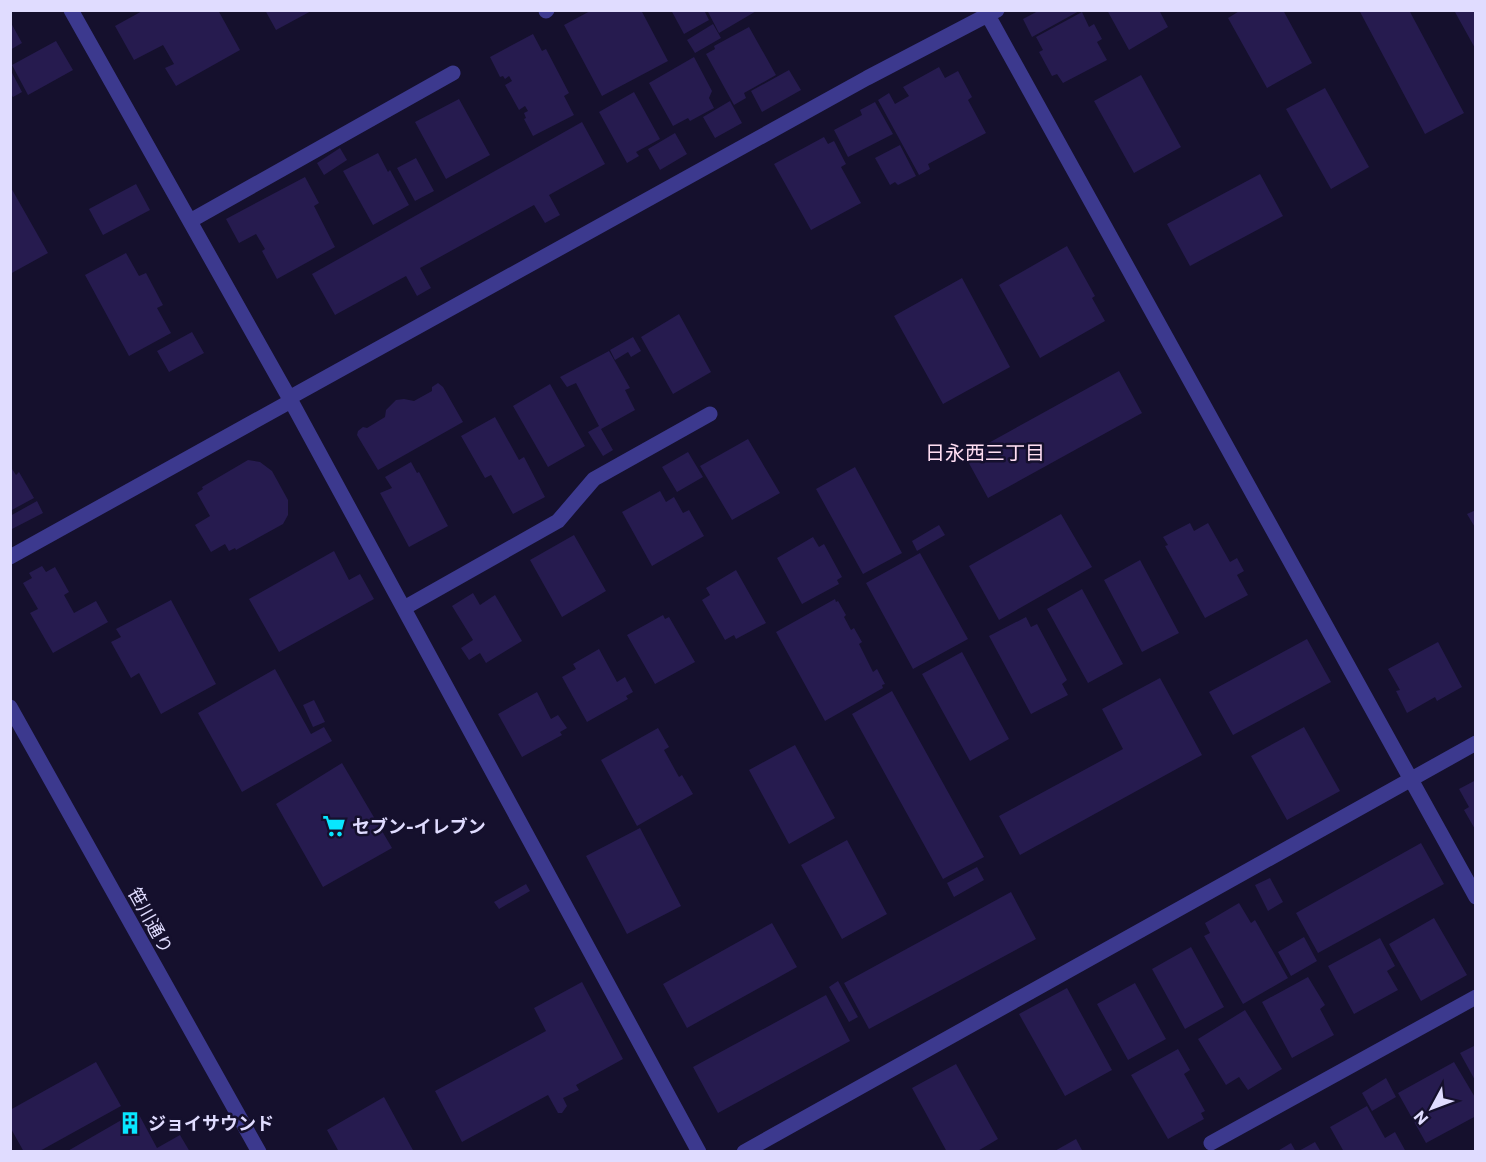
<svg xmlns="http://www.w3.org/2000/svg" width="1486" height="1162" font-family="Commissioner,'Noto Sans JP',sans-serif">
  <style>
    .building { fill: #261b4f }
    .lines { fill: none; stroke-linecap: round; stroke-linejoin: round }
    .minor { stroke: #3c398e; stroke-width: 15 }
    .labels { text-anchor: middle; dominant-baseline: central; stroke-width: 5; stroke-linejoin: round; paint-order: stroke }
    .poi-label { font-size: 18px; font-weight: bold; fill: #e0dcff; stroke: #15102d; text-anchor: start }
    .street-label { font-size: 18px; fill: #e0dcff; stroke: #15102d }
    .neighbourhood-label { font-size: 20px; fill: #ffdef3; stroke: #15102d }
  </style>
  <rect width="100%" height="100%" fill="#15102d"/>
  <path class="building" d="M144,10h74l22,40 -64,36 -11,-18 9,-4 -11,-19 -29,15 -19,-34z
    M265,10h48l-37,20z
    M592,10h49l27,51 -66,35 -38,-71z
    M671,10h33l5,10 -25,14z
    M707,10h51l-39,23z
    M1040,10h41l-49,27 -9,-18z
    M1107,10h52l9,17 -39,23z
    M1241,10h42l29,53 -45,25 -39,-70z
    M1359,10h50l55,103 -39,21z
    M1458,10h18v40l-21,-38z
    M1082,12l7,15 5,-3 8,15 -5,3 10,18 -44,23 -6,-9 -5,2 -13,-24 4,-2 -7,-13z
    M10,21l12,22 -12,7z
    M713,24l8,14 -26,15 -8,-13z
    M749,27l27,48 -32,18 2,5 -12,7 -28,-51 9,-5 -1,-3z
    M533,34l9,17 4,-2 23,44 -5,3 10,19 -41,21 -9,-17 2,-1 -2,-5 4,-2 -3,-5 -6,4 -14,-25 7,-4 -3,-5 -4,3 -2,-3 -3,1 -10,-20z
    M56,41l17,29 -45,25 -16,-30z
    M694,57l18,34 -3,7 5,10 -24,13 -2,-3 -15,8 -24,-43z
    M939,67l6,11 13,-7 14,26 -4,3 18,33 -58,31 2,5 -11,6 -41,-75 11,-7 6,11 14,-8 -6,-9z
    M10,69l12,23 -9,5 -3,-4z
    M789,70l12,20 -39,22 -11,-21z
    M1141,75l40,72 -47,26 -40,-72z
    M1325,88l44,79 -38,22 -45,-80z
    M634,92l26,47 -24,13 3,4 -12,7 -28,-51z
    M459,99l31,56 -44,24 -31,-57z
    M730,101l12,22 -27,15 -12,-21z
    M875,102l18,32 -45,23 -14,-27 28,-15 -2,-5z
    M582,122l23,42 -56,31 11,20 -15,8 -11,-18 -114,63 11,20 -14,8 -11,-20 -71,39 -23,-41z
    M675,133l12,21 -27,16 -12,-21z
    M824,137l4,7 6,-3 12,23 -5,3 20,36 -50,27 -37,-66z
    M900,145l16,31 -18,9 -3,-3 -5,3 -15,-27z
    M340,148l7,12 -23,15 -7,-12z
    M378,153l10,19 2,-2 19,35 -36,20 -30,-54z
    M416,158l18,33 -19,10 -18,-33z
    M1260,174l23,42 -93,50 -23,-42z
    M305,177l14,26 -5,3 21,41 -58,32 -15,-28 3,-2 -9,-15 -17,9 -13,-24z
    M136,184l14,26 -47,25 -14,-26z
    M10,186l38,67 -38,21z
    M1067,246l28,50 -3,2 13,23 -65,37 -41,-73z
    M126,253l13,23 7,-3 17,32 -6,3 14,25 -42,23 -44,-81z
    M962,278l48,89 -67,37 -49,-88z
    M679,314l32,58 -38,22 -32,-57z
    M192,332l12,21 -35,19 -12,-21z
    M633,337l8,14 -10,6 -3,-5 -13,8 -5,-10z
    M609,351l21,37 -5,2 10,20 -34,19 12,21 -10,6 -15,-24 11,-6 -23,-43 -9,4 -7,-10z
    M1119,371l23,42 -154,85 -23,-42z
    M438,383l5,4 20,35 -85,48 -21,-35 1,-4 5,-4 4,1 18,-11 1,-7 10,-10 8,-1 10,2 18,-10v-4z
    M550,384l35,62 -37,21 -35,-61z
    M495,417l24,43 5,-3 21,40 -32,17 -22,-39 -6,3 -24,-42z
    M748,439l32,54 -48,27 -32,-54z
    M688,452l15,25 -26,15 -15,-25z
    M248,460l12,2 12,9 16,29v15l-5,9 -47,26 -1,-2 -6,3 -4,-7 -14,8 -16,-27 15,-9 -13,-23 6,-4 -1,-2z
    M411,462l6,11 2,-1 29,54 -39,21 -29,-54 12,-5 -7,-11z
    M10,466l6,9 3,-3 15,26 -24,13z
    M855,467l47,86 -39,21 -47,-85z
    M660,491l6,11 8,-5 9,16 6,-3 15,26 -52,30 -30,-54z
    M37,501l6,12 -33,17v-14z
    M1476,510v19l-9,-15z
    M1061,514l31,53 -93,53 -30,-54z
    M1190,523l4,8 14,-8 22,39 7,-4 7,13 -7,4 11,20 -43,23 -40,-72 3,-1 -5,-8z
    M939,525l6,10 -28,16 -5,-10z
    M574,535l32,56 -44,26 -32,-57z
    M813,537l6,10 5,-3 18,33 -5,3 2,4 -37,20 -25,-46z
    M334,551l15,29 11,-6 14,25 -95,53 -30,-53z
    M920,553l48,86 -55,30 -47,-86z
    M1140,560l39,73 -37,19 -38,-72z
    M42,566l4,6 9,-5 14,25 -5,3 10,18 22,-12 12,21 -55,31 -23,-40 8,-4 -15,-26 9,-5 -3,-5z
    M736,570l30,53 -30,16 -2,-4 -9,5 -23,-40 8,-5 -4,-7z
    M1082,589l41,75 -35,19 -41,-74z
    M473,593l7,12 15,-10 27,46 -36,22 -6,-10 -11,7 -8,-12 12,-8 -21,-34z
    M835,599l1,3 2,-1 8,14 -2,2 7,13 3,-2 8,14 -3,2 14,28 4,-3 8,15 -3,1 1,3 -58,33 -49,-89z
    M171,600l45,84 -55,30 -22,-41 -8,5 -20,-36 10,-5 -5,-8z
    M663,615l2,4 4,-2 26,45 -40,22 -28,-49z
    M1026,617l5,10 6,-3 30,56 -5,4 6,11 -37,19 -42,-78z
    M1307,639l24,43 -98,53 -24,-43z
    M1438,642l24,45 -25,14 -2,-4 -28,16 -11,-22 4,-1 -12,-21z
    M599,649l18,33 8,-5 8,15 -7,4 2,3 -41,23 -25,-45 14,-8 -3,-5z
    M962,652l47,87 -39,22 -48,-87z
    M275,669l36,65 13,-7 8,14 -90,51 -44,-79z
    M1160,678l42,77 -182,100 -21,-39 124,-67 -21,-40z
    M892,691l92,166 -41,22 -91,-165z
    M537,692l14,27 7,-4 9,13 -7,4 2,3 -40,22 -24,-43z
    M314,700l11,22 -12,5 -10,-22z
    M1304,727l36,64 -53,29 -36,-64z
    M658,728l11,19 -5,3 15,27 3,-2 11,19 -56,32 -36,-66z
    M795,745l40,73 -46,26 -40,-74z
    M342,763l50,85 -69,39 -47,-83z
    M1476,780v51l-12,-21 5,-3 -10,-18z
    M640,828l41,78 -54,28 -41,-78z
    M847,840l40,74 -45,25 -41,-74z
    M1421,843l23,41 -126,69 -22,-40z
    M977,867l7,13 -30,17 -7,-14z
    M1270,878l13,24 -15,9 -13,-26z
    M526,884l4,7 -31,18 -5,-7z
    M1011,892l25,47 -167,90 -25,-46z
    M1239,903l12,20 4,-3 33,58 -45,26 -39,-68 6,-3 -5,-10z
    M1434,918l33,57 -46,26 -32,-57z
    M772,923l25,44 -110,61 -24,-44z
    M1304,937l13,24 -26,15 -13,-24z
    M1380,938l15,28 -8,5 11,19 -44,24 -26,-48z
    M1191,947l33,60 -39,22 -33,-60z
    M1308,977l17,28 -5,4 14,26 -42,23 -30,-56z
    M838,981l20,36 -9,5 -20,-35z
    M582,982l41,77 -47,26 3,5 -16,8 4,8 -5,7h-4l-10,-18 -86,47 -27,-51 111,-60 -12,-23z
    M1135,983l31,56 -38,21 -31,-56z
    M1067,988l45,82 -47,26 -46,-82z
    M826,995l24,46 -132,72 -25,-46z
    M1245,1010l37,59 -34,21 -9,-13 -13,8 -28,-46z
    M1476,1045v37l-16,-29z
    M1178,1049l12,21 -6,4 21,37 -4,2 3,6 -36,20 -37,-64z
    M96,1062l25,44 -83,46h-14l-14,-25v-17z
    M1454,1062l22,37v17l-50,27 -28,-50z
    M956,1064l42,75 -22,13h-29l-35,-64z
    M1386,1078l10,19 -24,14 -10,-18z
    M384,1097l30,55h-75l-12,-22z
    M1367,1106l18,32 10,-6 11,20h-62l-14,-25z
    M137,1111l20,37 23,-13 10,17h-124z
    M1076,1139l7,13h-30z
    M1315,1142l6,10h-24z
    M1291,1143l5,9h-20z"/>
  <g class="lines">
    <path class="minor" d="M71,10l220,391 408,751
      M985,10l491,887
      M546,11l1,-1
      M190,221l263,-148
      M289,398l578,-320 130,-68
      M10,557l281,-156
      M404,608l154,-87 36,-42 116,-65
      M10,707l249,445
      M1211,1143l265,-146
      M744,1152l732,-409"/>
  </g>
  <defs>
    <g id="supermarket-bare" transform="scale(1.8)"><path d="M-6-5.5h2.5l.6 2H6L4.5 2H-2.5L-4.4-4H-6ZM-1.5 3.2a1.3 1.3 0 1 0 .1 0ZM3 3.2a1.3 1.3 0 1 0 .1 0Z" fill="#08e6ff" stroke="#15102d" stroke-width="2.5" paint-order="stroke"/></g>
    <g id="building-bare" transform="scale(1.8)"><path d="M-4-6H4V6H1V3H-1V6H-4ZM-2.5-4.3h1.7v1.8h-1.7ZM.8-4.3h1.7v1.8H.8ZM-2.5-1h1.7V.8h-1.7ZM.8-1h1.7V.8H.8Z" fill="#08e6ff" stroke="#15102d" stroke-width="2.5" paint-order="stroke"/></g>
  </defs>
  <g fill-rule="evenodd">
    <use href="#supermarket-bare" x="334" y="826"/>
    <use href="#building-bare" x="130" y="1123"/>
  </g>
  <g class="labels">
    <g class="poi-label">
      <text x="352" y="826">セブン-イレブン</text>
      <text x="148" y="1123">ジョイサウンド</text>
    </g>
    <g class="street-label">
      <text transform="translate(151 920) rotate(61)">笹川通り</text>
    </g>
    <g class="neighbourhood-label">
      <text x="985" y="452">日永西三丁目</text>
    </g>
  </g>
  <rect width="1486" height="1162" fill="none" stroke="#e0dcff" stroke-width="24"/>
  <g transform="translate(1432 1108) rotate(229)" stroke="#15102d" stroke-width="4.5" paint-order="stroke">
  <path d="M0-4.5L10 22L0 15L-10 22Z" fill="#e0dcff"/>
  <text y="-9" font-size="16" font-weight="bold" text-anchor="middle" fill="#e0dcff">N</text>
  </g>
</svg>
